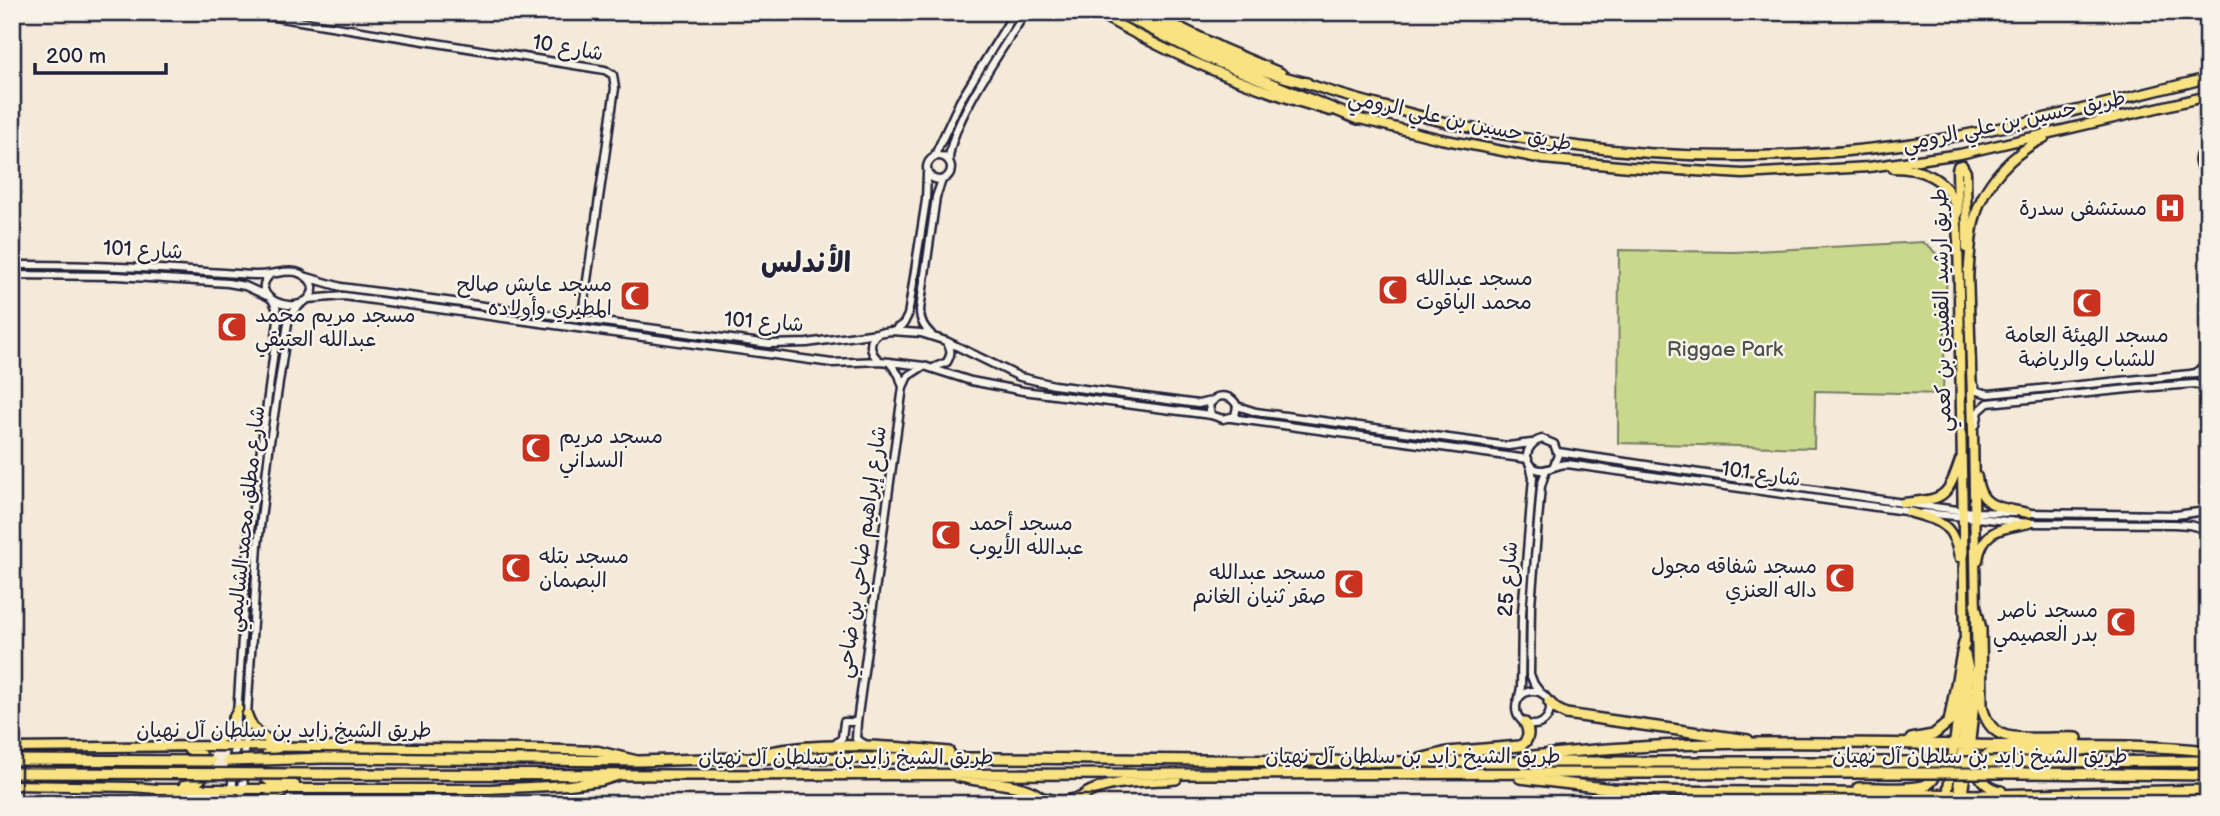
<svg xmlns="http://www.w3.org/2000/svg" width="2220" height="816" font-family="'Balsamiq Sans','Playpen Sans Arabic',sans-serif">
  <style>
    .green { fill: #c9d88c; stroke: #767d64; stroke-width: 2 }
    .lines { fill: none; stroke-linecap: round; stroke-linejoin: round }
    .tertiary-casing { stroke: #22223b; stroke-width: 11 }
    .secondary-casing { stroke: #22223b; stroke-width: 12 }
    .primary-casing { stroke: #22223b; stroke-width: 13 }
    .trunk-casing { stroke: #22223b; stroke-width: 13 }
    .motorway-casing { stroke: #22223b; stroke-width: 14 }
    .tertiary { stroke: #f7f3e8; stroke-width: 6 }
    .secondary { stroke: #f7f3e8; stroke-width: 7 }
    .primary { stroke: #f8e281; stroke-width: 8 }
    .trunk { stroke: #f8e281; stroke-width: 8 }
    .motorway { stroke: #f8e281; stroke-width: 9 }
    .motorway-bridge-casing { stroke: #22223b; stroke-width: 14; stroke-linecap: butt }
    .motorway-bridge { stroke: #f8e281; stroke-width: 9 }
    .labels { text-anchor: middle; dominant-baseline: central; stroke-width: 5; stroke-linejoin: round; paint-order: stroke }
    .street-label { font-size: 21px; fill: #22223b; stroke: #f7f3e8 }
    .poi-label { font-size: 21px; fill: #22223b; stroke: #f7f3e8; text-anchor: end }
    .park-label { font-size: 21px; fill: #4c504f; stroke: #f7f3e8 }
    .district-label { font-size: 28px; font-weight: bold; fill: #22223b; stroke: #f7f3e8 }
  </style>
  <rect width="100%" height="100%" fill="#f5ead9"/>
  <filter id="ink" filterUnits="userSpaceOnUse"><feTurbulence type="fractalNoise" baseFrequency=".0143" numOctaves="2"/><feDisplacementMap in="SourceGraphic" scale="14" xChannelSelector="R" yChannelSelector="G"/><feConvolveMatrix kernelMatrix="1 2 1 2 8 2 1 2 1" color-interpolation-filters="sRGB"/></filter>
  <g filter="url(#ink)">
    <path class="green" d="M1923,242l24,21 -4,131 -128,-3 -1,57 -196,-5 1,-193 116,2z"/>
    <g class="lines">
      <g class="tertiary-casing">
        <path id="tertiary" d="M243,12l362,58 8,5 2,13 -32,220 -8,9
          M2208,147c-12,6 -13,20 0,25
          M927 168a12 12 0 1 1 24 0a12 12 0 1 1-24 0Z
          M934,157l26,-56 55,-89
          M949,161c0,-37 56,-116 77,-149
          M12,265c76,-1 151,4 226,9 10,1 22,2 32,0 9,-1 17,-4 26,-2 10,3 22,12 15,23 -14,24 -66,1 -40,-21
          M12,275l105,1 111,7 17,3 22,10
          M307,277l34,10 428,57 38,-1 84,-12 30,2 25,8 74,36 34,8 144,19 13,-3
          M308,299l36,-3 488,67 48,-2 44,5 47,15 52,10 188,24
          M897,328l6,-3 5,-10 18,-115 1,-27
          M931,334c-7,-7 -11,-13 -11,-24l16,-113 6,-17
          M880,361c-11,-8 -13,-22 0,-29
          M2208,361c-9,9 -10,20 0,29
          M889,362l10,13 4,12
          M935,367l12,-5c4,-7 5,-12 0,-19
          M1973,383l4,8 12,3 201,-20 6,-1 7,-7
          M1217,397c8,-2 16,0 20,9l-2,10 -12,3 -12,-4 -2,-10z
          M1237,406l19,6 252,34 23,-3
          M1231,418l297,41
          M1976,425l3,-14 9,-8 151,-15 56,-4 9,3
          M1558,452l345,51 70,9 42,1
          M1554,465l4,-10 -4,-11 -12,-5c-17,4 -22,27 -2,31 8,1 17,-6 27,-6l345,48
          M1923,513l106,10 145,1 15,1 16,4
          M2026,513l150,2 30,-4
          M1516 708a17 17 0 1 1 34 0a17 17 0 1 1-34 0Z
          M1540,692l-6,-8 -4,-10 1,-69 10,-119 5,-16
          M1519,697l2,-10 1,-74 11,-136 -3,-12
          M865,744l-9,-5 1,-17 46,-335 5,-11 14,-9
          M834,745l8,-7 2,-16h13
          M235,746l13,-200 30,-225 -1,-11 -4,-9
          M245,746l13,-201 12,-103 18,-119 5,-11 10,-10"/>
      </g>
      <g class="secondary-casing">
        <path id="secondary" d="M231,804l4,-58
          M242,804l3,-58"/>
      </g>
      <g class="primary-casing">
        <path id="primary" d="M1962,165l4,7 1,76
          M1958,212l-1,-42 1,-4 4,-1
          M1958,235l7,410
          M1977,477c3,33 26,30 51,36
          M1903,503c41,-4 44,-4 57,-43
          M1909,512c30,9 44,10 50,45
          M1978,560c5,-32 24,-31 51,-37
          M247,714c6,18 15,24 32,30
          M211,744l13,-8 14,-27
          M12,748l196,-2 322,3 68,2 37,9
          M278,748c-16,3 -25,26 -7,34 7,4 16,2 24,3
          M12,785l120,2 26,2h332l79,-4 32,-4 16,-5
          M184,785l14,-3c9,-8 10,-17 4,-27l-14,-6
          M171,792l19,6 10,6
          M261,804l9,-8 12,-3
          M1946,804l19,-142
          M1961,804l9,-59 7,-66 -4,-249 -5,-159"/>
      </g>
      <g class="trunk-casing">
        <path id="trunk" d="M1096,12c74,43 152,76 234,99
          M1149,12l75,37 57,24
          M1303,82c29,11 60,19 91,27 166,47 344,59 514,35 101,-14 200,-42 300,-66
          M1352,117l89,22 102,20 87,8 113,7 126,-7 91,-13 248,-58
          M1893,168c26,0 54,9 62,38 2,11 2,23 3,34
          M1968,277c2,-20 2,-40 7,-59 8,-35 38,-65 69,-80"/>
      </g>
      <g class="motorway-casing">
        <path id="motorway" d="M1117,12l89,45 152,62
          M1135,12c54,30 111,57 172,71
          M1975,604l6,25 1,76c2,13 9,26 22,30 17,6 53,2 73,3
          M1549,702l7,7 10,5 182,26
          M1911,739l22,-4 16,-13 15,-80
          M764,753c58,-12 126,-7 185,-1
          M1524,757c146,-18 298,-15 445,-12 80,2 159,-3 239,6
          M324,758l314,3 102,-3h256l416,4h494
          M1420,759l27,-7 73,-6c9,-5 10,-14 5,-23
          M2020,762l188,-1
          M2020,773l188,2
          M321,774c528,3 1056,-2 1584,-1
          M957,776c25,8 76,5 90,28
          M1520,778l93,11 57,2 319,4 219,-5
          M1858,788c17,-1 54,3 68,-3 7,-3 11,-11 11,-18 1,-11 -6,-17 -15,-21
          M2001,791c-27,-6 -32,-34 -2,-40h76l23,-3
          M1962,793l-3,-8 10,-111 -4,-19
          M1044,798l17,4 18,-4
          M1841,799l80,1 6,4
          M1076,804c13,-25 74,-22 100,-25
          M1982,804l19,-5"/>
      </g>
      <use href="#tertiary" class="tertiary"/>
      <use href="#secondary" class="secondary"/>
      <use href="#primary" class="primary"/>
      <use href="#trunk" class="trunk"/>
      <use href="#motorway" class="motorway"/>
      <g class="motorway-bridge-casing">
        <path id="motorway-bridge" d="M12,760l199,1
          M228,761l96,-3
          M1906,762h114
          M12,773l309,1
          M1905,773h115"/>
      </g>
      <use href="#motorway-bridge" class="motorway-bridge"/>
    </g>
  </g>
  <defs>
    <g id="hospital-square" transform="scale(1.575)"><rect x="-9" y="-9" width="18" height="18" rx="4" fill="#c8321e" stroke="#f7f3e8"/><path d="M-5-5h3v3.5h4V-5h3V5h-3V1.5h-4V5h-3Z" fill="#fff"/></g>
    <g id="mosque-square" transform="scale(1.575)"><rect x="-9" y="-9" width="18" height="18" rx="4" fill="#c8321e" stroke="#f7f3e8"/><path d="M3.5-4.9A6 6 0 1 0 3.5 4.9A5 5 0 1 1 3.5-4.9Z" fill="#fff"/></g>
  </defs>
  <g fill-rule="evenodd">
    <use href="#hospital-square" x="2170" y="208"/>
    <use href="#mosque-square" x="1393" y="290"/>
    <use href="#mosque-square" x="635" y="296"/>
    <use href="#mosque-square" x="2087" y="303"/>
    <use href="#mosque-square" x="232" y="327"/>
    <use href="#mosque-square" x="536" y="448"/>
    <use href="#mosque-square" x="946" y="535"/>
    <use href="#mosque-square" x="516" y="568"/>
    <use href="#mosque-square" x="1840" y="578"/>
    <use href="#mosque-square" x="1349" y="584"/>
    <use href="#mosque-square" x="2121" y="622"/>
  </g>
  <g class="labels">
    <g class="street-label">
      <text transform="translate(568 48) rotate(10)">شارع 10</text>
      <text transform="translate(1460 121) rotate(12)">طريق حسين بن علي الرومي</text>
      <text transform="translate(2014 121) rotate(-12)">طريق حسين بن علي الرومي</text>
      <text transform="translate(143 250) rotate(3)">شارع 101</text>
      <text transform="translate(1942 310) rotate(-91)">طريق ارشيد القفيدي بن كعمي</text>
      <text transform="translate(764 322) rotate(4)">شارع 101</text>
      <text transform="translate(1761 474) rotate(8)">شارع 101</text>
      <text transform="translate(246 519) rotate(-84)">شارع مطلق محمدالشاليمي</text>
      <text transform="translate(862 552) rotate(-82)">شارع إبراهيم ضاحي بن ضاحي</text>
      <text transform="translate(1508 579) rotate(-86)">شارع 25</text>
      <text x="284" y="730">طريق الشيخ زايد بن سلطان آل نهيان</text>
      <text x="1413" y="756">طريق الشيخ زايد بن سلطان آل نهيان</text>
      <text x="1980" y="756">طريق الشيخ زايد بن سلطان آل نهيان</text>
      <text x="846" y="757">طريق الشيخ زايد بن سلطان آل نهيان</text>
    </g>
    <g class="poi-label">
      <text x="2147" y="208">مستشفى سدرة</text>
      <text x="1416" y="278" text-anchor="start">مسجد عبدالله<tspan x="1416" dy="24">محمد الياقوت</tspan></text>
      <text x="612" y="284">مسجد عايش صالح<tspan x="612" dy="24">المطيري وأولاده</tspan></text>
      <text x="255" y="315" text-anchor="start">مسجد مريم محمد<tspan x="255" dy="24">عبدالله العتيقي</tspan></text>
      <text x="2087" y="335" text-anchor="middle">مسجد الهيئة العامة<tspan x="2087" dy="24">للشباب والرياضة</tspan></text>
      <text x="559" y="436" text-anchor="start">مسجد مريم<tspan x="559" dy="24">السداني</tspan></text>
      <text x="969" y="523" text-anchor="start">مسجد أحمد<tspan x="969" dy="24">عبدالله الأيوب</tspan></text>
      <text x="539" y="556" text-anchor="start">مسجد بتله<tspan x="539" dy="24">البصمان</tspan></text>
      <text x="1817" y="566">مسجد شفاقه مجول<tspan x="1817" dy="24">داله العنزي</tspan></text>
      <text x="1326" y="572">مسجد عبدالله<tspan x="1326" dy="24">صقر ثنيان الغانم</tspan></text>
      <text x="2098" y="610">مسجد ناصر<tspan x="2098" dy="24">بدر العصيمي</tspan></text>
    </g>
    <g class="park-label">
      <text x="1725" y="349">Riggae Park</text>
    </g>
    <g class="district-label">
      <text x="806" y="263">الأندلس</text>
    </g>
  </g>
  <rect width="2220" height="816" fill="none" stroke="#f7f3e8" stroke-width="42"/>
  <rect x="21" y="21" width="2178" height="774" fill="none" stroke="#22223b" stroke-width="2.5" filter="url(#ink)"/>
  <path d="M35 63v10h131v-10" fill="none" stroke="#22223b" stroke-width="3.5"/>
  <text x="46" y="63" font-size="21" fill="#22223b" stroke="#f7f3e8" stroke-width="5" paint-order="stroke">200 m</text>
</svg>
